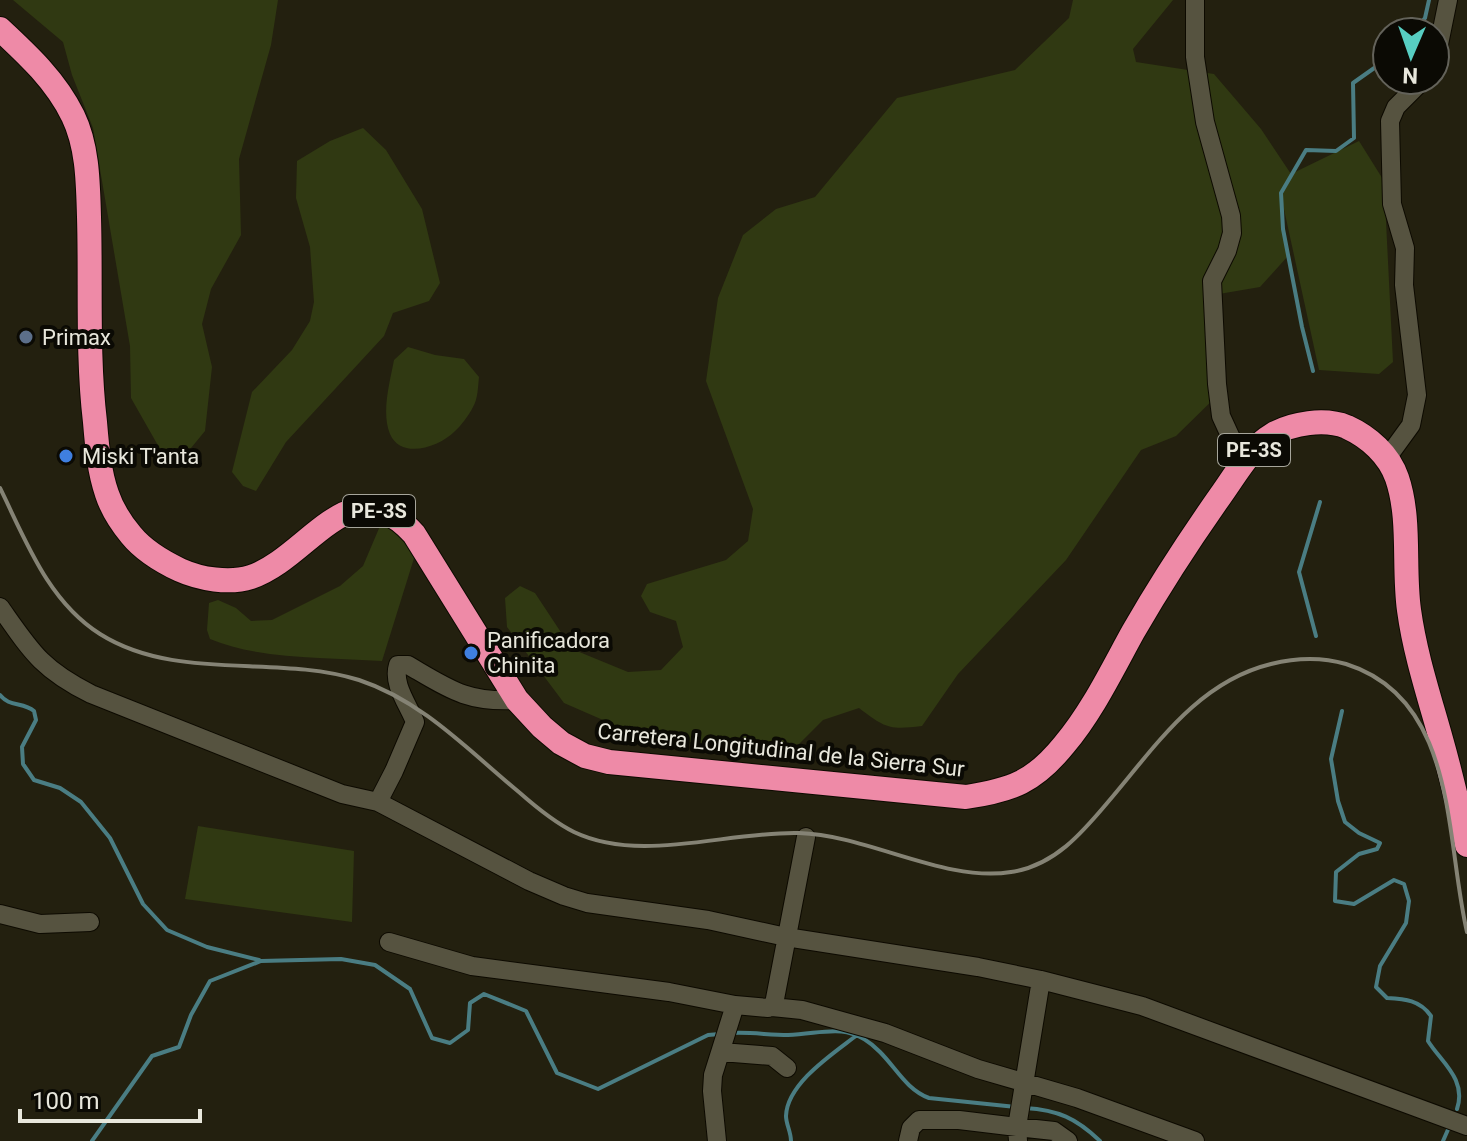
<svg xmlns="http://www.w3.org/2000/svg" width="1467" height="1141" font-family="Roboto,sans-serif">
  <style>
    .green { fill: #303912 }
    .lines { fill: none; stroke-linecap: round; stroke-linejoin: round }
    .stream { stroke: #4a7d83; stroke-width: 4 }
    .minor-casing { stroke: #0d0a00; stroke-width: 20 }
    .highway-casing { stroke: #0d0a00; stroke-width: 26 }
    .minor { stroke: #565340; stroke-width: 18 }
    .highway { stroke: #ee8aa7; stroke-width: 24 }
    .rail { stroke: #858375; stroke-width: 4 }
    .service-dot { fill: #5c6f8a; stroke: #0b0a04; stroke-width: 3 }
    .shop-dot { fill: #3f7fe0; stroke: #0b0a04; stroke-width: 3 }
    .labels { text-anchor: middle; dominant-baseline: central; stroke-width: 8; stroke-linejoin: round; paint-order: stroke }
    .shield { fill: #0b0a04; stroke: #a6a59b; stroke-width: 2 }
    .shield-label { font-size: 20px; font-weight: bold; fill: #e8e7dc }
    .poi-label { font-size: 22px; fill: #e8e7dc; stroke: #0b0a04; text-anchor: start }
    .street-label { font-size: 22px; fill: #e8e7dc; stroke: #0b0a04 }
  </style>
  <rect width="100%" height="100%" fill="#23200f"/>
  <path class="green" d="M13,0h265l-7,45 -32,114 2,76 -30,54 -9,35 10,43 -7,64 -14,17 -31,1 -29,-51 -1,-52 -37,-218 -21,-53 -9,-33z
    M1073,0h100l-40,49 3,13 78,12 47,55 30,45 68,-33 25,40 9,181 -14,12 -60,-4 -37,-170 1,29 5,27 -28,31 -41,7 7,93 -50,49 -35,14 -75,110 -108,114 -36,52c-33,4 -37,2 -63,-18l-36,12 -24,24 -43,5 -114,-12 -78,-34 -57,-76 -2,-29 15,-12 15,7 37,56 56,23 33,-2 22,-23 -7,-26 -26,-9 -9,-16 6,-12 79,-24 22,-19 5,-32 -47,-128 12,-83 25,-63 33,-26 39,-12 82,-99 118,-28 54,-52z
    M363,128l23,22 36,59 18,74 -11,18 -36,12 -9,23 -98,106 -30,49 -13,-5 -11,-14 20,-80 40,-42 18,-29 4,-19 -4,-55 -14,-49 1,-37 33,-20z
    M408,347l27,8 29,4 15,18c-1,9 -1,22 -6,30 -4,8 -12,19 -19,25 -15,15 -53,28 -64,2 -9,-22 0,-52 4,-74z
    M394,522l21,33 -33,106c-54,-4 -122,-1 -172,-22l-3,-9 2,-27 9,-3 18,8 15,13 21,-1 68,-34 23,-20 17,-40z
    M198,826l156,25 -2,71 -167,-23z"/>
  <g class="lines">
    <path class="stream" d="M1413,32l12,-14 4,-18
      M1313,371l-11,-44 -19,-98 -2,-36 25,-43 30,1 18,-13 -1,-55 34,-24
      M1316,636l-17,-64 21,-70
      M0,695c9,12 23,7 34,16l2,9 -14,27 1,17 11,16 26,8 21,14 29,36 33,66 24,26 40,17 52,13
      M1342,711l-11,48 7,42 7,21 14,11 21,10 -3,6 -18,5 -23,18 -1,29 19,3 40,-24 10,4 5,17 -3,22 -26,43 -4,21 11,11c18,1 33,2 44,18l-3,25c13,21 39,38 29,68
      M732,1033c19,-1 37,2 56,2 38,-1 61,-15 92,17 16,16 27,38 49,46l87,9
      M1025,1108c33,2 51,10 75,33
      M92,1141l60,-85 27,-9 12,-32 19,-34 51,-20 80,-2 34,6 35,24 22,49 18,5 18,-13 2,-27 14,-9 42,17 31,62 41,16 110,-54 12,-1
      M791,1141c0,-9 -5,-17 -5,-25 1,-33 48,-63 71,-81
      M1443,1141l7,-16"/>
    <g class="minor-casing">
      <path id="minor" d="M1195,0v57l10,65 26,94 1,17 -5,18 -15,30 5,103 4,32 22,48
        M1435,64l13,-64
        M1387,458l24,-33 6,-30 -13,-110 1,-37 -13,-44 -2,-83 6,-14 27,-27
        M0,607c31,44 41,62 91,87l251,100 36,8 151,79 35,15 23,7 121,17 78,17 192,30 63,13 101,26 325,120
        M378,802l16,-31 21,-49c-7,-18 -23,-38 -17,-57h10c41,24 59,38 109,35
        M0,914l40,10 50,-2
        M389,942l83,24 197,26 66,13
        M772,1007l30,3 83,23 93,36 99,29 118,43
        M721,1052l51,4 15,12
        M717,1141l-5,-50 1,-16 22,-70 33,3 6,-4 32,-167
        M908,1141l3,-13 8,-8h40l58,7 24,-147
        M1018,1141l-1,-14 37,4 14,10"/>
    </g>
    <g class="highway-casing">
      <path id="highway" d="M0,29c28,26 56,52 73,87 15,31 15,68 16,101 2,68 -2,137 6,205 2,24 4,49 12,72 5,15 14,29 24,41 13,16 30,26 49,35 20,9 49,14 71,7 59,-20 99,-113 163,-43l103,166 25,27 19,16 24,13 24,6 357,35c46,-7 68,-15 98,-52 28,-33 48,-75 69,-113 27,-47 57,-93 88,-137 15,-21 29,-47 51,-60 20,-12 53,-17 75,-8 22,10 42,28 50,51 14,41 6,89 12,132 6,44 20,86 32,129 10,35 18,70 26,106"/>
    </g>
    <use href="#minor" class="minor"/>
    <use href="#highway" class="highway"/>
    <path class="rail" d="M0,488c26,53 48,113 100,146 76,48 176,20 259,46 64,21 111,72 161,113 17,15 34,29 54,39 67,32 153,-1 225,1 69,2 146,50 212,39 43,-6 71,-39 97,-70 47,-55 89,-120 163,-138 24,-6 51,-7 75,0 112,35 99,175 121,268"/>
  </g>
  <circle class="service-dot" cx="26" cy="337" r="8"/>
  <g class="shop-dot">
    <circle cx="66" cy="456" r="8"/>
    <circle cx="471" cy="653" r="8"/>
  </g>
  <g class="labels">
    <g class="shield">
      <rect x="1218" y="434" width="72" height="32" rx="6"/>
      <rect x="343" y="495" width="72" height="32" rx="6"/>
    </g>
    <g class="shield-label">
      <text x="1254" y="450">PE-3S</text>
      <text x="379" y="511">PE-3S</text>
    </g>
    <g class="poi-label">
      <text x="42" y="337">Primax</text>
      <text x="82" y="456">Miski T'anta</text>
      <text x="487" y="640">Panificadora<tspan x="487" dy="25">Chinita</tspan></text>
    </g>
    <g class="street-label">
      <text transform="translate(781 750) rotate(6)">Carretera Longitudinal de la Sierra Sur</text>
    </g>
  </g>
  <g transform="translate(1411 56) rotate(182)"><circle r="38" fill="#0b0a04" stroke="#63625a" stroke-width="2"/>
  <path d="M0-6L14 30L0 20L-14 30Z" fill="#57cec2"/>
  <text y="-12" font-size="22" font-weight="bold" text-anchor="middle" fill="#e8e7dc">N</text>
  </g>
  <path d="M20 1109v12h180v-12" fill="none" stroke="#e8e7dc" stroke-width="4"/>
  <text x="32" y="1109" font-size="24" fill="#e8e7dc" stroke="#0b0a04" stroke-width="6" paint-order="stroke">100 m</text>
</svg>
